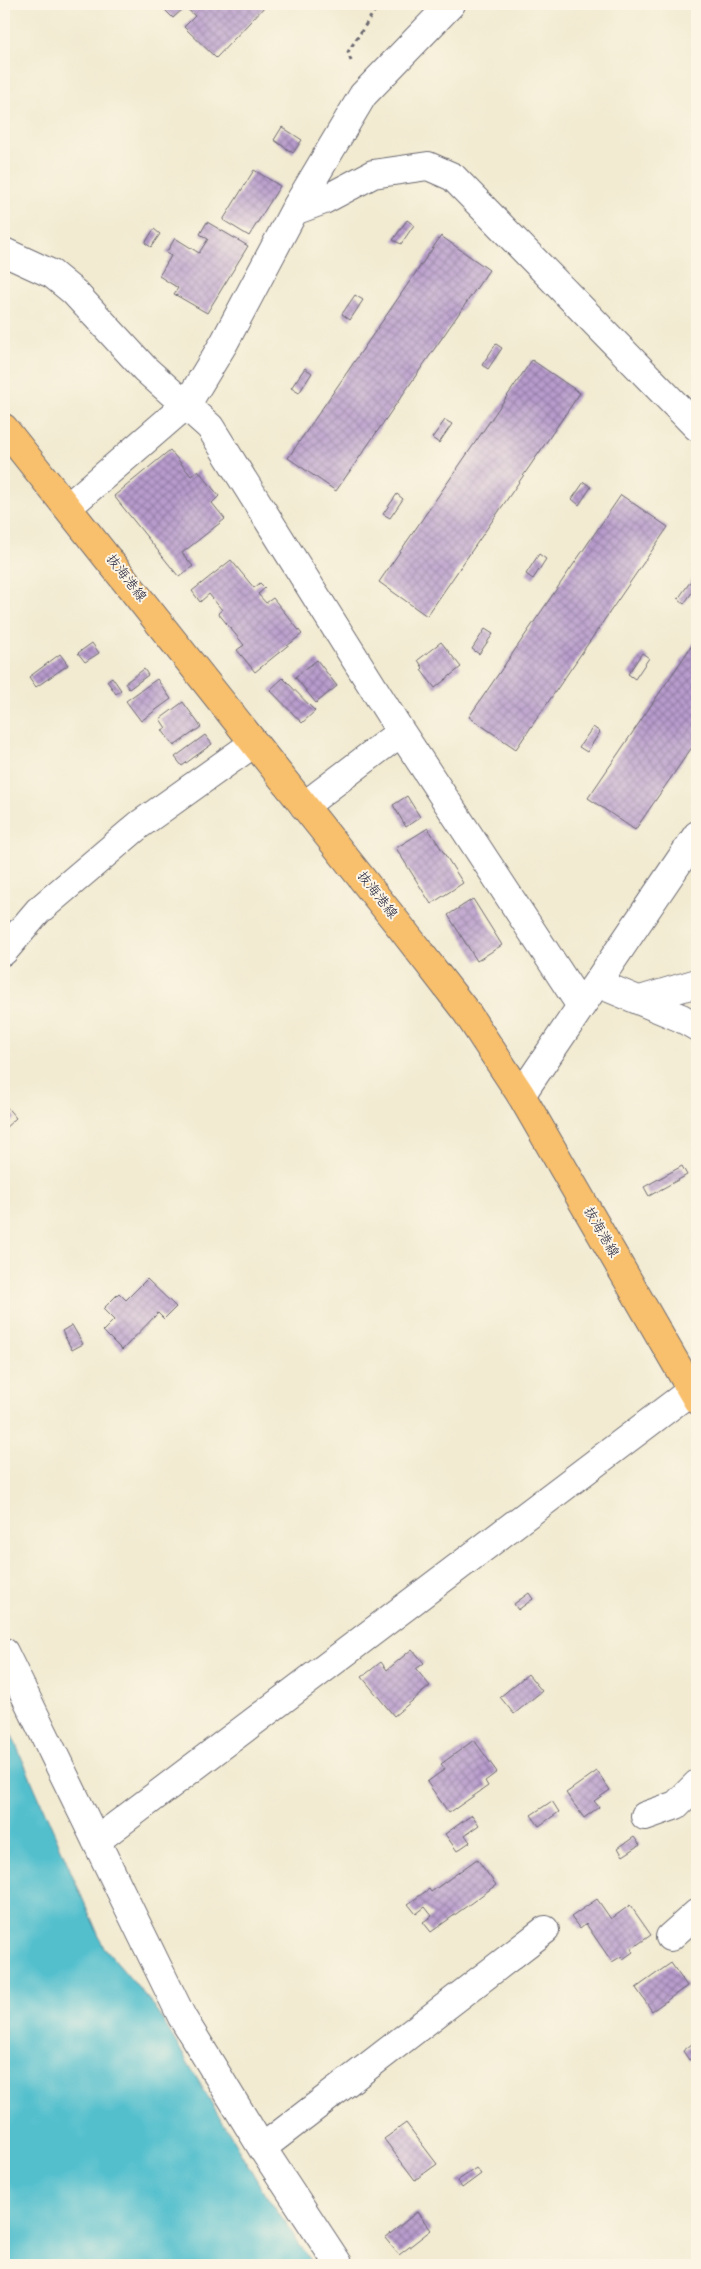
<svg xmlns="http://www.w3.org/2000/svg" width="701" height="2269" font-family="'Gochi Hand','Klee One',sans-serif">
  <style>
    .water { fill: #53bfcd; stroke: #3a7084 }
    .building { fill: url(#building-cross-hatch) }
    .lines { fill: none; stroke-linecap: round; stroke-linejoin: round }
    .minor-casing { stroke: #6b6870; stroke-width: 30 }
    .major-casing { stroke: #6b6870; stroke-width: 30 }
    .path { stroke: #6b6870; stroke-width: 3; stroke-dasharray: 4 4; stroke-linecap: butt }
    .minor { stroke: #fff; stroke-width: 28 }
    .major { stroke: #f8bf6c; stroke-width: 28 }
    .labels { text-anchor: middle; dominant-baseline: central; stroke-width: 4; stroke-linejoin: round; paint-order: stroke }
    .street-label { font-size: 14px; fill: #22223b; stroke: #fcf5e5 }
  </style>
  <defs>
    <pattern id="building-cross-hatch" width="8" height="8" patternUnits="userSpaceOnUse" patternTransform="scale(1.25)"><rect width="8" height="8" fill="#b79bcc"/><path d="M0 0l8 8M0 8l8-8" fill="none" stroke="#947ea7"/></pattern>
  </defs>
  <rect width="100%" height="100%" fill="#fcf5e5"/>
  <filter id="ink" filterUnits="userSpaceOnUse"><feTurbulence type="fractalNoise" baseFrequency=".02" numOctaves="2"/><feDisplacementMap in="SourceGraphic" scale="10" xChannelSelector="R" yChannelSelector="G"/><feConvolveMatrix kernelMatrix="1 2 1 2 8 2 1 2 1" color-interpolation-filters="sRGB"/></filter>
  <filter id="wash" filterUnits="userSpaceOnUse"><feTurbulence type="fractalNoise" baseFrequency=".0096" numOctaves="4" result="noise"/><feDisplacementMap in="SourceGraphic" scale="20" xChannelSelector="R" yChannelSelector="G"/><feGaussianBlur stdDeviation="1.12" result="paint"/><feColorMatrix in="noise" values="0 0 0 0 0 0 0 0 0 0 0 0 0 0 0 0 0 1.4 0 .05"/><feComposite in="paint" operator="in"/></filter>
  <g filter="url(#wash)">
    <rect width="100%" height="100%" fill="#f2ebd2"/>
    <path class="water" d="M4,1717l100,231 51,59 110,187 49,71h-310z"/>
    <g id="blocks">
      <path class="building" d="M168,4h99l-51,54 -32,-31 11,-11 -10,-9 -12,11 -9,-9z
        M282,127l20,13 -9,13 -19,-13z
        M254,170l26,16 -31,50 -26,-16z
        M407,220l7,5 -13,19 -8,-4z
        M207,222l41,24 -41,67 -33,-19 4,-6 -19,-12 12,-20 -5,-3 9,-15 24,15 9,-14 -8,-5z
        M154,229l6,5 -9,13 -6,-4z
        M441,236l48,34 -153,221 -48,-33z
        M355,295l8,5 -13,20 -8,-6z
        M496,344l6,4 -14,21 -6,-4z
        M532,360l48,33 -153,223 -48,-34z
        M305,368l7,5 -13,20 -8,-5z
        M445,420l7,4 -13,19 -7,-5z
        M170,450l21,26 7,-6 21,26 -7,7 13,16 -43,34 11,13 -14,11 -65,-81z
        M584,482l7,5 -12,18 -7,-6z
        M397,494l6,5 -13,19 -7,-4z
        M621,495l47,32 -152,222 -47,-32z
        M539,554l7,5 -13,20 -7,-5z
        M231,560l23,28 6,-5 5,5 -7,6 8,9 7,-5 29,36 -47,38 -18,-22 7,-5 -26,-32 4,-3 -13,-16 -9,8 -8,-11z
        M693,578l4,3v4l-13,19 -6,-5z
        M485,629l8,5 -14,20 -7,-5z
        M697,638v102l-62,90 -47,-32z
        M441,642l20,25 -26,21 -14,-18 2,-2 -5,-8z
        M92,643l7,10 -14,9 -7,-9z
        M642,653l7,5 -14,21 -7,-5z
        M60,654l8,11 -32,22 -7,-10z
        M317,660l20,26 -21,17 -21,-26z
        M144,669l4,6 -19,14 -4,-6z
        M112,677l9,13 -5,4 -9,-13z
        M283,678l32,33 -13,12 -32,-33z
        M157,679l14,20 -30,22 -15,-20z
        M183,702l18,25 -27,19 -12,-16 4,-2 -6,-9z
        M593,727l7,5 -13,20 -8,-5z
        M205,735l7,9 -30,22 -7,-9z
        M407,796l13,21 -14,10 -13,-22z
        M428,828l35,55 -32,21 -35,-56z
        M473,899l29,46 -25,16 -29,-46z
        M4,1104l12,14 -12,11z
        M682,1166l5,9 -38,21 -5,-9z
        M147,1279l29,28 -12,12 -6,-6 -36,37 -19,-19 11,-11 -11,-11 16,-16 7,7z
        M72,1325l11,19 -11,6 -10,-19z
        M529,1593l4,6 -15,11 -4,-6z
        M412,1649l12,14 -8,6 14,17 -36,30 -32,-39 19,-15 6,8z
        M528,1674l14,17 -28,23 -14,-17z
        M474,1740l23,32 -12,9 3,5 -39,27 -22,-31 18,-13 -4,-5z
        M597,1771l13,19 -16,11 5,6 -15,11 -18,-25z
        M552,1801l7,11 -20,14 -8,-11z
        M472,1815l7,10 -14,10 5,7 -13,9 -12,-17z
        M634,1837l6,8 -17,11 -5,-8z
        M477,1859l19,26 -65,47 -8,-10 9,-6 -7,-9 -9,7 -8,-10 21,-15 2,3z
        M597,1899l14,20 19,-14 21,30 -20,14 2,3 -10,7 -1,-3 -10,6 -26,-38 -6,5 -9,-12z
        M671,1963l16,23 -35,25 -16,-23z
        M697,2040v14l-8,6 -6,-9z
        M406,2123l31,41 -22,16 -31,-41z
        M476,2168l5,6 -19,14 -5,-7z
        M417,2212l14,18 -32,25 -14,-17z"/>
    </g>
  </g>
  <g filter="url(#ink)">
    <use href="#blocks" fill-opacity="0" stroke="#6b6870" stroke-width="1"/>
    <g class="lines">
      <g class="minor-casing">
        <path id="minor" d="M294,211l30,-11 49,-26 55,-8 25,11 244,250
          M4,252l48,22 22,18 71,77 65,58 191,305 180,274
          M68,507l119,-103 37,-61 70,-132 69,-116 88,-91
          M304,806l97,-74
          M4,951l34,-40 101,-86 115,-82
          M597,983l84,35 16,9
          M640,1000l57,-17
          M521,1095l176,-260
          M4,1652l178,365 80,131 77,117
          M645,1816l31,-11 21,-21
          M96,1841l596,-451
          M670,1937l27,-24
          M262,2148l283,-218"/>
      </g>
      <g class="major-casing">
        <path id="major" d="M4,428l398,501 65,84 54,82 176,305"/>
      </g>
      <path class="path" d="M351,61l-3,-9 31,-48"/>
      <use href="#minor" class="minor"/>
      <use href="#major" class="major"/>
    </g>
  </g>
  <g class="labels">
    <g class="street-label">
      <text transform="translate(125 579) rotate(52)">抜海港線</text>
      <text transform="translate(376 896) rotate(52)">抜海港線</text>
      <text transform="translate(600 1233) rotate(60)">抜海港線</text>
    </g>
  </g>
  <rect width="701" height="2269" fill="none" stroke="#fcf5e5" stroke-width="20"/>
</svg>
